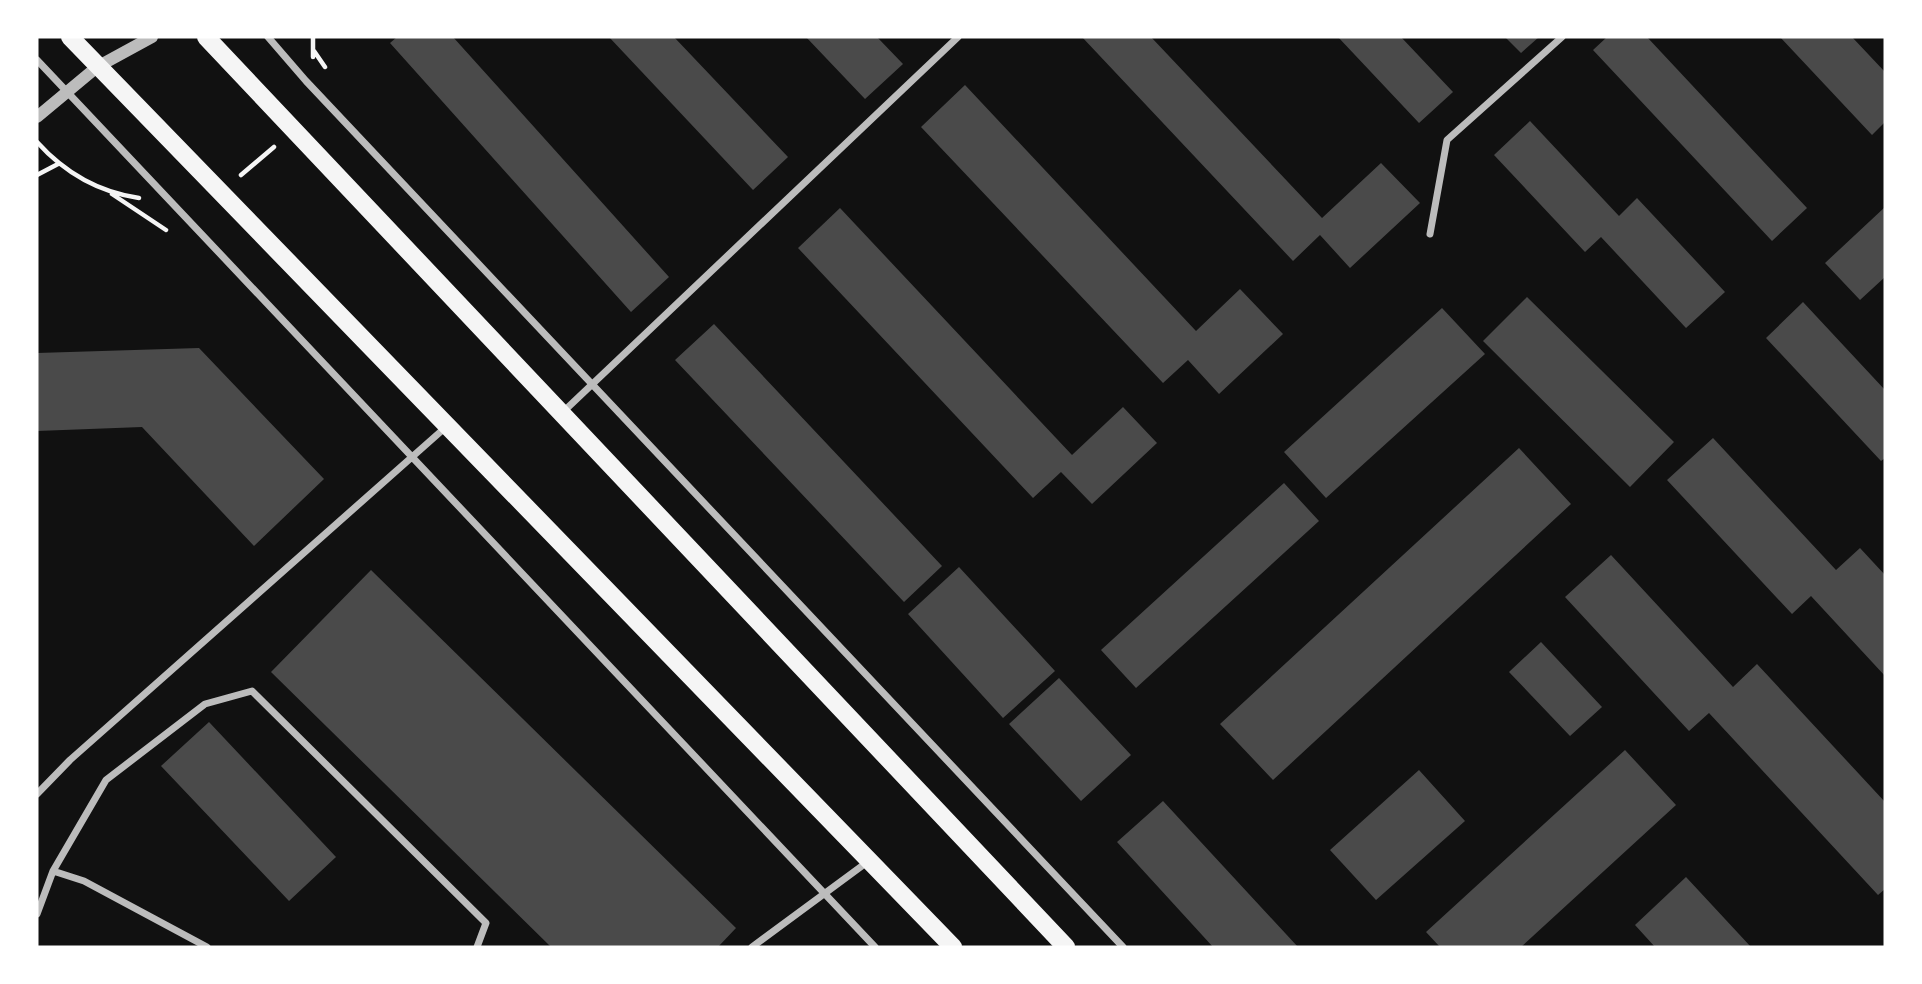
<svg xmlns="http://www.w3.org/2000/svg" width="1922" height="984" font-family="'DejaVu Sans',sans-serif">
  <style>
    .building { fill: #4a4a4a }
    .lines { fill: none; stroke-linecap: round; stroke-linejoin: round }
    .path { stroke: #f5f5f5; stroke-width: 4.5 }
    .minor { stroke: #bcbcbc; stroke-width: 7 }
    .tertiary { stroke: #bcbcbc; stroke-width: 12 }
    .primary { stroke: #f5f5f5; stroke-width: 18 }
  </style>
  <rect width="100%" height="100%" fill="#111"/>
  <path class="building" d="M397,37h56l216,240 -38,35 -241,-269z
    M609,37h65l114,120 -35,33z
    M806,37h71l26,27 -38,35z
    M1082,37h69l171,181 59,-55 39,40 -70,65 -30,-33 -27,26z
    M1338,37h63l52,55 -34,31z
    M1505,37h34l-18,16z
    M1607,37h40l160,171 -35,33 -179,-191z
    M1780,37h72l33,35v50l-13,13z
    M965,85l231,246 44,-42 43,45 -64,60 -31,-34 -25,23 -242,-256z
    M1530,121l89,95 18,-18 88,94 -39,36 -85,-91 -16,15 -91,-97z
    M1885,207v70l-25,23 -35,-37z
    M840,208l232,247 51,-48 34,36 -65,61 -31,-32 -28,26 -235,-250z
    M1527,297l147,145 -44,45 -147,-146z
    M1803,302l82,88v68l-4,3 -115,-123z
    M1442,308l43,46 -159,144 -42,-46z
    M714,324l228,242 -38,36 -229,-242z
    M199,348l125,131 -70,67 -112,-119 -105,4v-78z
    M1713,438l123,132 24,-22 25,27v101l-74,-80 -19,18 -125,-134z
    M1519,448l52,56 -298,276 -53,-56z
    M1284,483l35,38 -183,167 -35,-38z
    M1611,555l122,132 24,-23 128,138v87l-7,6 -169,-182 -20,18 -124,-134z
    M959,567l96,104 -52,47 -95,-104z
    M371,570l365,358 -18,19h-167l-280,-275z
    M1541,642l61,65 -32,29 -61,-64z
    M1059,678l72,77 -50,46 -72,-77z
    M209,722l127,135 -47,44 -128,-135z
    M1625,750l51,55 -155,142h-81l-14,-15z
    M1419,770l46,51 -89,79 -46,-50z
    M1163,801l135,146h-85l-96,-105z
    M1686,877l65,70h-96l-20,-22z"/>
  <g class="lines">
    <path class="path" d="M314,51l11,16
      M313,57v-20
      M37,142c27,30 61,50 102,56
      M37,175l21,-11
      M241,175l33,-28
      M112,194l54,36"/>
    <path class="minor" d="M268,37l38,44 817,866
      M37,60l838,887
      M1430,234l17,-94 115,-103
      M563,412l395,-375
      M37,794l33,-34 377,-334
      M53,871l31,10 123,66
      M37,914l16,-43 53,-91 99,-76 47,-13 234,232 -9,24
      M752,947l118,-87"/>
    <path class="tertiary" d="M37,117l60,-50 55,-30"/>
    <path class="primary" d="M70,37l883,910
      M206,37l860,910"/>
  </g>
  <rect width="1922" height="984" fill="none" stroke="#ffffff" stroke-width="77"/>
</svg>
